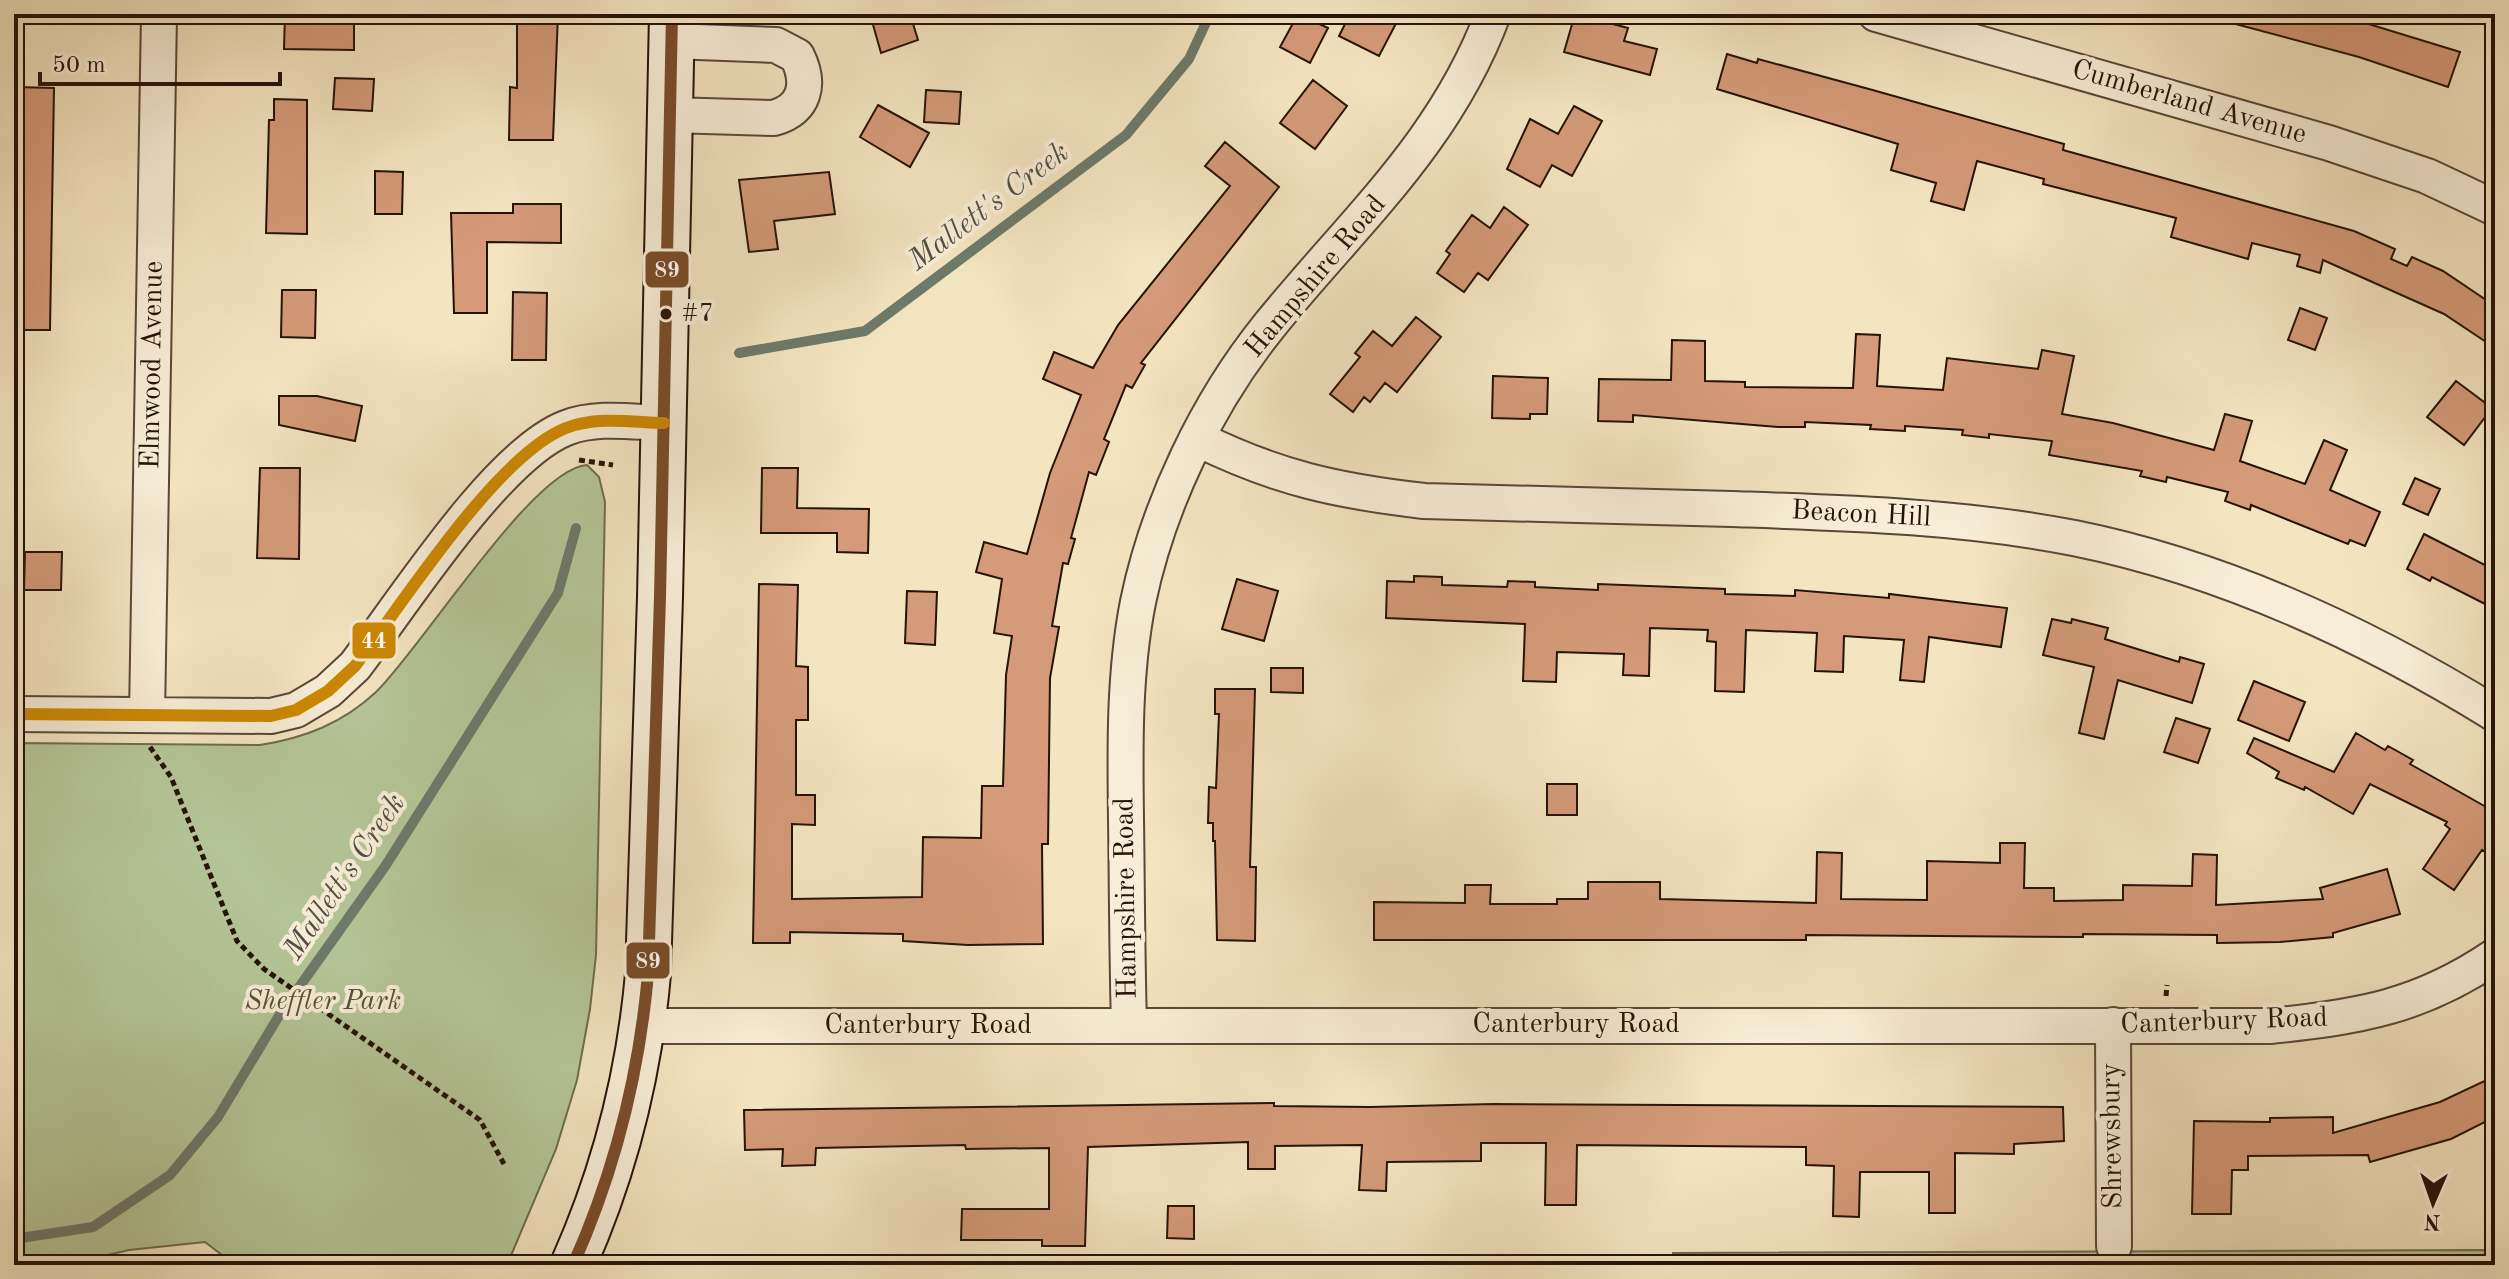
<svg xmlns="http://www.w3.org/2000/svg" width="2509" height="1279" font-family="'Old Standard TT',serif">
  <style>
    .green { fill: #b5c698; stroke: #6d6c50; stroke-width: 2 }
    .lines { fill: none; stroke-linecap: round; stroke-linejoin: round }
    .stream { stroke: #6d7a6b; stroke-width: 10 }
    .building { fill: #d49a79; stroke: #251209; stroke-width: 2 }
    .street-casing { stroke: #594737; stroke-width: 38 }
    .secondary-casing { stroke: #251209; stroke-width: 48 }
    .path { stroke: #251209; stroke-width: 5; stroke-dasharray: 6 4; stroke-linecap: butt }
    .street { stroke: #f8eed7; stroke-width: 34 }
    .secondary { stroke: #f8eed7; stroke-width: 44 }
    .bus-1-casing { stroke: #f8eed7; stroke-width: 18 }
    .bus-2-casing { stroke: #f8eed7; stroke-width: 18 }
    .bus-1 { stroke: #7a4b2a; stroke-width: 12 }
    .bus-2 { stroke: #cd8802; stroke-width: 12 }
    .bus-dot { fill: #251209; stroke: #f8eed7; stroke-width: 3 }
    .labels { text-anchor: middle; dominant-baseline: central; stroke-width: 8; stroke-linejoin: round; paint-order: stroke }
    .bus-label { font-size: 26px; fill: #251209; stroke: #f8eed7; text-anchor: start }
    .street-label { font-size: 28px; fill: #251209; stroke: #f8eed7 }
    .park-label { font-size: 28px; font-style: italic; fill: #57513b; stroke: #f8eed7 }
    .water-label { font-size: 30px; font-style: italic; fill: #4f4f42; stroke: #f8eed7 }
    .line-badge { stroke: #f8eed7; stroke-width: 3 }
    .badge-label { font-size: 22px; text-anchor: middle; font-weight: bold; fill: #fff }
  </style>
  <rect width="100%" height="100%" fill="#f4e5c1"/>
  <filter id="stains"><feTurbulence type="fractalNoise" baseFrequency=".0025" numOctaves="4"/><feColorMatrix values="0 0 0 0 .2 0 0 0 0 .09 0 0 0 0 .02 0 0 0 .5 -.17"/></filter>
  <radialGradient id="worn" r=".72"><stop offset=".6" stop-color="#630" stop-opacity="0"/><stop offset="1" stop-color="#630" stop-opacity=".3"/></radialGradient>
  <path class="green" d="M587,465l12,12 6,25 -9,453 -6,54 -13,71 -21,69 -49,116h-272l-30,-23 -76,8 -64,15h-51v-522l246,2c45,-7 83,-22 116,-53 45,-43 157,-224 211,-227z
    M2495,1250v15h-821l-1,-12z"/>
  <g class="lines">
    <path class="stream" d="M739,353l126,-22 261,-196 63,-76 21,-45
      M14,1239l79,-12 77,-52 48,-58 62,-103 106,-149 172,-272 18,-65"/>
  </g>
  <path class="building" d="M285,14h49v9h20v27l-70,-1z
    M517,14h41l-5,126h-44l1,-53 7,1z
    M870,14h40l8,26 -37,13z
    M1298,14l30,14 -18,35 -30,-16z
    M1350,14h51l-22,42 -40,-20z
    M1575,14l53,14 -4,13 33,8 -7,26 -86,-23z
    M2229,14h107l124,38 -12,35 -89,-30 -131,-35z
    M1727,54l30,9 1,-4 111,30 195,55 -1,6 291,81 41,18 -4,10 16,7 5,-9 31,14 52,35v42l-51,-34 -121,-54 -3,13 -23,-7 3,-11 -48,-12 -4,16 -77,-22 5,-19 -133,-34 1,-5 -67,-18 -13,49 -33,-9 5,-18 -45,-13 7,-26 -181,-55z
    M335,78l39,1 -2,32 -39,-2z
    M1313,80l34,26 -32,43 -35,-26z
    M15,87l39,1 -4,242h-36z
    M926,90l35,2 -2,32 -35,-2z
    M274,99l33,1v134l-41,-1 3,-113h5z
    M878,105l51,28 -19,34 -50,-30z
    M1574,106l28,15 -30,55 -20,-11 -12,22 -33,-18 23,-50 28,15z
    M1225,142l54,45 -138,176 4,2 -13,23 -6,-3 -22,54 5,3 -13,33 -7,-3 -18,66 4,1 -7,25 -5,-1 -11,63 7,1 -9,51 -2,166h-6l1,100 -75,1 -65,-4v-7l-113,-2v11h-37l6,-359 39,1 -2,81 12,1v53h-12v75h19v30l-23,-1v75l130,-2 1,-60 58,1 1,-52h21l3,-111 6,-39 -18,-3 8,-54 -26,-7 8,-30 43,12 23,-81 31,-78 -38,-16 11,-27 39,16 25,-43 112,-139 -25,-20z
    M375,171l28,1 -1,42h-27z
    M829,172l6,42 -61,7 4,28 -29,3 -10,-72z
    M513,204h48v39l-74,-1v71h-33l-3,-100h62z
    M1504,207l24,18 -40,55 -10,-7 -14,19 -27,-19 13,-19 -4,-3 26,-36 18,13z
    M282,290h34l-1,48 -34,-1z
    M513,292l34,1 -1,67h-34z
    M2300,308l27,10 -12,32 -27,-10z
    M1416,317l25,20 -44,55 -12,-9 -15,19 -6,-5 -11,15 -23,-18 30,-37 -5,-4 18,-22 19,15z
    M1856,334l24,1 -3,51 66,4 4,-32 91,11 4,-19 32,6 -12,58 51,9 101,27 11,-36 27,7 -12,40 65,23 19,-44 23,10 -17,40 50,22 -15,34 -15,-6 -2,4 -97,-39 -1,5 -25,-9 3,-9 -61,-15 -1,5 -26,-6 2,-5 -93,-16 3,-14 -63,-7v4l-27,-3 1,-5 -58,-4v5l-35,-2 1,-4 -66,-3v5h-27l-145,-12v7l-35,-1 1,-42 72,1 1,-40 33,1v40l40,1v5l108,1z
    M1493,376l55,2 -1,36h-17v5l-38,-1z
    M2456,381l36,27 -28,37 -37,-28z
    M279,396h38l45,10 -7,35 -76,-16z
    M260,468h40l-1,91 -42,-1z
    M762,468h36l-1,40 72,1 -1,44 -31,-1v-19h-76z
    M2415,478l25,11 -12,26 -25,-11z
    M2424,534l71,36v39l-63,-32 -2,4 -23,-12z
    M25,552h37l-1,38h-37z
    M1414,576l28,1v8l65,2 1,-6 27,1v5l63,3v-6l127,5v5l70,2v-6l94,8v-4l118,14 -6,39 -72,-10 -5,45 -24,-2 4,-40 -60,-4 -1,36 -28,-1 2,-38 -71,-3 -2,62 -29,-1 1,-49 -9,-1 1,-11 -58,-2 -1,48 -26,-1 1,-21 -67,-2 -1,30 -33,-1 2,-57 -139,-6 1,-37 27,1z
    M1237,579l41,12 -14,50 -42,-12z
    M907,591l30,1 -2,53 -30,-2z
    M2052,619l19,4 1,-4 36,9 -3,11 74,23 1,-5 24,7 -12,39 -74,-23 -14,59 -25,-6 15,-66 -51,-12z
    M1271,668h32v25l-32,-1z
    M2254,681l51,21 -16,39 -51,-21z
    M1215,689h40l-5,178h6l-1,74 -38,-1 -2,-99h-2v-18h-5l1,-36 7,1 3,-74h-4z
    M2176,718l34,11 -12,34 -34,-11z
    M2356,733l29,17 3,-4 25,14 -3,4 85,48v47l-13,-9 -28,40 -31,-21 27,-40 -5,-4 2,-3 -77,-38 -17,30 -48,-27 -1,3 -28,-12 3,-6 -32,-19 7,-15 80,34z
    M1547,784h30v31h-30z
    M2000,843h25l-1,45h30v13l69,-1v-15l69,1 1,-32 24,1 -1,50 107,-6 -3,-11 67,-19 13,45 -67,19v4l-53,5 -63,1v-8l-134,-1v3l-277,-2v5h-432v-38l91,1v-18h26l-1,19h67v-5h31v-17h72v17l156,4 1,-51 25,1 -1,46 86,1v-39l73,2z
    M2495,1076v41l-44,22 -81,23 -2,-7 -120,1v14h-16l-1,44h-39l2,-93 76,1v-4l63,-1v16l107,-31z
    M1274,1103v3l96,1 123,-3 570,3 1,34 -50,3v10l-59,-1v60h-26v-41h-69l-1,45 -26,-1 1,-50 -28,-1v-18l-229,-2 -1,60h-31l1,-62h-65v18l-94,1 -1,29 -27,-1 3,-45 -87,1v23h-27v-27l-160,5 -3,99h-43v-6h-81l1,-31h87v-61l-83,1 -1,-4 -149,3 -1,17 -33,1 1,-17 -38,1 -1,-40z
    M1168,1206h26v33l-27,-1z"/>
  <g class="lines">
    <g class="street-casing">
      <path id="street" d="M1876,14l453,129 98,33 68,32
        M670,115l104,3c31,-9 37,-34 23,-62l-21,-11 -105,-4
        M1198,439c79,39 139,52 226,62 103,3 205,5 308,8 115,4 229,7 342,29 149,30 293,97 421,176
        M14,714l257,2 25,-6 32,-19 27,-25c48,-63 142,-211 211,-238 30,-12 66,-6 98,-5
        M147,715l12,-701
        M1129,1024c-2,-68 -2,-137 -3,-205 -1,-72 -2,-146 12,-217 20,-97 69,-199 131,-276 84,-104 176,-183 224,-312
        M2113,1025l1,221
        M643,1026h1627c89,-9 150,-19 225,-70"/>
    </g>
    <g class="secondary-casing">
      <path id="secondary" d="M573,1265c42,-94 66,-189 75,-291l12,-377 12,-583"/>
    </g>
    <path class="path" d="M579,460l34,5
      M150,747l21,30 66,164 27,28 216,151 24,44
      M2166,996l1,-11
      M623,1263l6,2"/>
    <use href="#street" class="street"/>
    <use href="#secondary" class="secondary"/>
    <g class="bus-1-casing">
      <path id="bus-1" d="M573,1265c42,-94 66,-189 75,-291l12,-377 12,-583"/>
    </g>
    <g class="bus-2-casing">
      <path id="bus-2" d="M14,714l257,2 25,-6 32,-19 27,-25c48,-63 142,-211 211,-238 30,-12 66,-6 98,-5"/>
    </g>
    <use href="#bus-1" class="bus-1"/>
    <use href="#bus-2" class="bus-2"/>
  </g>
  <circle class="bus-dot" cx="666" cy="314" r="7"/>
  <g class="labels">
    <g class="bus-label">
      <text x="681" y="314">#7</text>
    </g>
    <g class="street-label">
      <text transform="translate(2189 103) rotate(16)">Cumberland Avenue</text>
      <text transform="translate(1316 277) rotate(-50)">Hampshire Road</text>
      <text transform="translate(153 365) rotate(-89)">Elmwood Avenue</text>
      <text transform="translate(1861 515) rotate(3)">Beacon Hill</text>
      <text transform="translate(1127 898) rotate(-91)">Hampshire Road</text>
      <text transform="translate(2224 1022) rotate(-2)">Canterbury Road</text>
      <text x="1576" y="1025">Canterbury Road</text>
      <text x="928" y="1026">Canterbury Road</text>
      <text transform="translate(2113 1136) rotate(-91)">Shrewsbury</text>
    </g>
    <g class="park-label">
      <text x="323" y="1002">Sheffler Park</text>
    </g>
    <g class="water-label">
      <text transform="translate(989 207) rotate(-37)">Mallett's Creek</text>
      <text transform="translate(345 877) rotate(-56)">Mallett's Creek</text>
    </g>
  </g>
  <g class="line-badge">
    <rect x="644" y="250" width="46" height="39" rx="8" fill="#7a4b2a"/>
    <rect x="351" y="621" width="46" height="39" rx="8" fill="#cd8802"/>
    <rect x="625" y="941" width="46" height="39" rx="8" fill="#7a4b2a"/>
  </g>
  <g class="badge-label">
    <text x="667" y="277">89</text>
    <text x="374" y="648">44</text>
    <text x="648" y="968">89</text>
  </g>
  <rect width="2509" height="1279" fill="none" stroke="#f4e5c1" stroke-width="48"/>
  <rect x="16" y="16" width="2477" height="1247" fill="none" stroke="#251209" stroke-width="4"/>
  <rect x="24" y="24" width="2461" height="1231" fill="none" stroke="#251209" stroke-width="2"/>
  <g transform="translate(2433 1203) rotate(182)" stroke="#f8eed7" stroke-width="6" paint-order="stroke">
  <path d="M0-6L14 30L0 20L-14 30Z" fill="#251209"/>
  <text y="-12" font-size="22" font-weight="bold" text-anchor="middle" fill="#251209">N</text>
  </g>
  <path d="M40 72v12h240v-12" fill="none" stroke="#251209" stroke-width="4"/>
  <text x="52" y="72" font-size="24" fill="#251209" stroke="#f8eed7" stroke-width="6" paint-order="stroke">50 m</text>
  <rect width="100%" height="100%" filter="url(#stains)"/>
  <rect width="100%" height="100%" fill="url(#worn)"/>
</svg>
